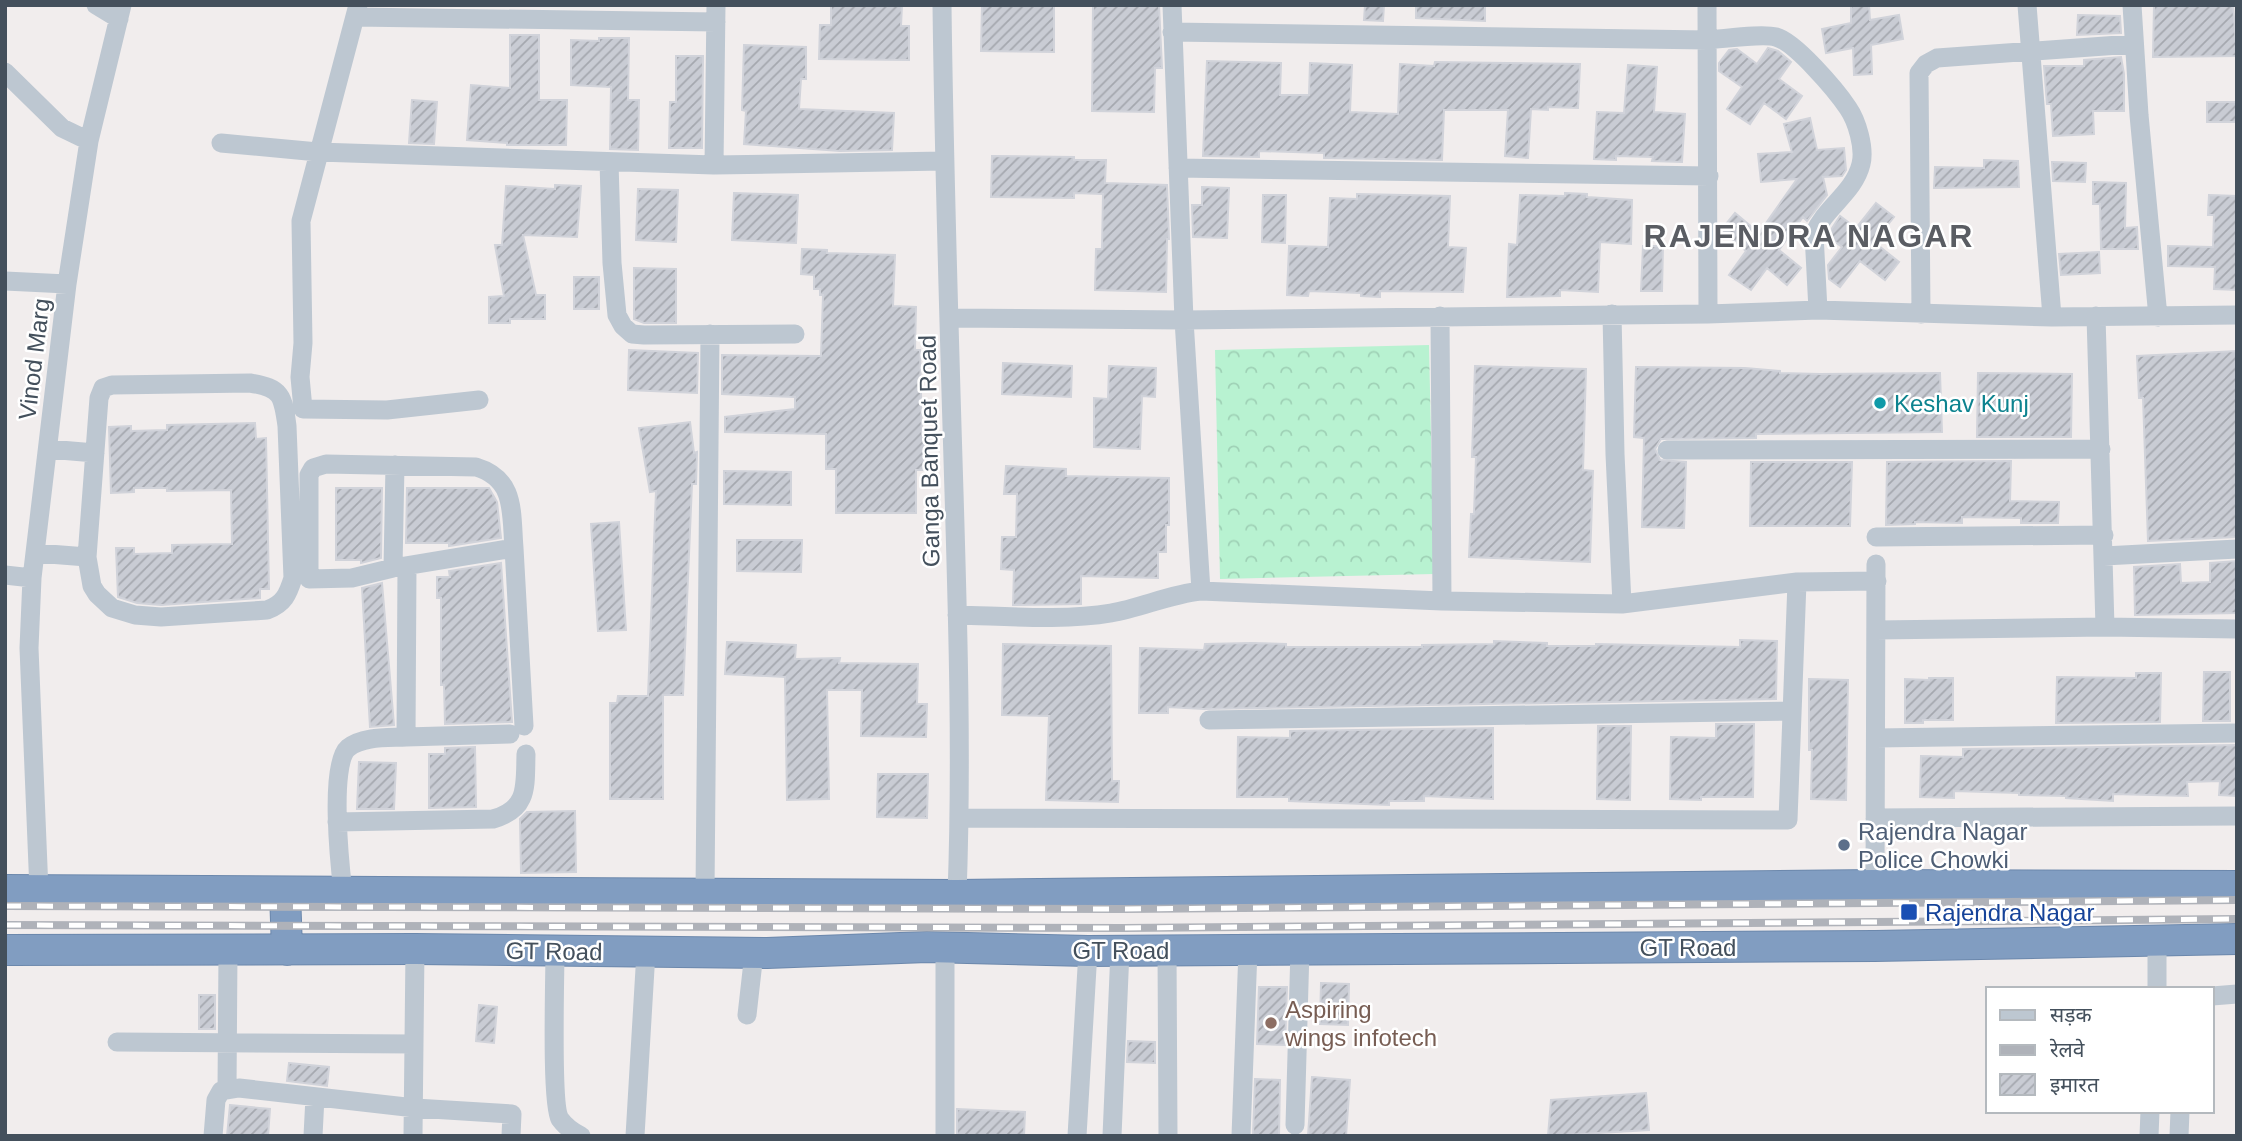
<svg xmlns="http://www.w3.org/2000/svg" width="2242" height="1141" font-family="Helvetica,'Noto Sans Devanagari',sans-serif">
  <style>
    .forest { fill: url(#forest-crowns) }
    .building { fill: url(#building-hatch); stroke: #d1d3da; stroke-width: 2 }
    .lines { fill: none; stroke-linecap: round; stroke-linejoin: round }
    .highway-casing { stroke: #6c88ac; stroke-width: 32 }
    .minor { stroke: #bdc7d1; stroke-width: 19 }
    .highway { stroke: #819dc1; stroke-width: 30 }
    .rail-casing { stroke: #afb2b9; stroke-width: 8 }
    .rail { stroke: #fff; stroke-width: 5; stroke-dasharray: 16; stroke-linecap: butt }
    .culture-dot { fill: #0f9aa8; stroke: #fff; stroke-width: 2.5 }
    .service-dot { fill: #5c6f8a; stroke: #fff; stroke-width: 2.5 }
    .transit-dot { fill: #1a4fb4; stroke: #fff; stroke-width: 2.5 }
    .education-dot { fill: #8d6e63; stroke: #fff; stroke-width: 2.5 }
    .labels { text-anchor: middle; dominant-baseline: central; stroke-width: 5; stroke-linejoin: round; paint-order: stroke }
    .street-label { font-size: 24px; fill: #44505c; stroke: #fff }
    .culture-label { font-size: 24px; fill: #0d838f; stroke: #fff; text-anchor: start }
    .service-label { font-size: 24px; fill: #4e5e75; stroke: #fff; text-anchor: start }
    .transit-label { font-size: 24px; fill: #164399; stroke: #fff; text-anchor: start }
    .education-label { font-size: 24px; fill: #785e54; stroke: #fff; text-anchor: start }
    .district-label { font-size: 32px; font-weight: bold; letter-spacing: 2px; fill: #5a5d63; stroke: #fff }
  </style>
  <defs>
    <pattern id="forest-crowns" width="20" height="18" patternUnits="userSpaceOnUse" patternTransform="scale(1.75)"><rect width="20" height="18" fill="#b8f2d1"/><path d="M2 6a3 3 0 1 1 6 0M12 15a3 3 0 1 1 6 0" fill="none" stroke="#9fd1b6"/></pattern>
    <pattern id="building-hatch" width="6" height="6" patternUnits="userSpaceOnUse" patternTransform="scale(1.75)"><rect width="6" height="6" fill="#c9ccd4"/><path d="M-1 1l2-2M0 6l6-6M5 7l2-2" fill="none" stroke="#a5a8af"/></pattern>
  </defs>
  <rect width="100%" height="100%" fill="#f1eded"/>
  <path class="forest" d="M1429,345l5,229 -214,5 -5,-229z"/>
  <path class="building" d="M831,5h71l-1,21h8v34l-90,-1 1,-34h11z
    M982,5h72v47l-73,-1z
    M1093,5h66l3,63h-7l-1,44 -62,-1z
    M1365,5h19l-1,16 -19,-1z
    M1416,5h69v16l-69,-3z
    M1851,5h18l1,15 29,-5 4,24 -32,6 1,29 -18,1 -1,-27 -27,5 -4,-24 29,-6z
    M2154,5h79l4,51 -84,1z
    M2078,15l42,1 1,17 -44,2z
    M510,35h29v65h28l-1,45h-59v-2l-40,-3 4,-55 39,3z
    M599,38h30l-1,62h11l-1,50 -28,-1 1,-62 -40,-2v-45l28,1z
    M744,45l62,2v32h-5l-2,30 95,4 -2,37 -52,1 -96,-7 2,-33 -4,-1z
    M1768,48l10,3 13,11 -12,17 23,17 -16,23 -22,-16 -14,21 -23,-15 15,-22 -23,-16v-8l10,-13 8,-1 20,15z
    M676,56h27l-1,92h-33l1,-46h6z
    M2121,57l3,17v37h-31l1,23 -41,2 -2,-32h-4l-3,-38h40v-6z
    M1207,61l74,2 -1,32h29l1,-32 42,2 -2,47 48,2 2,-50 34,2 1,-4 145,2 -2,44 -30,-1v3l-17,-1 -3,49 -23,-2 3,-46h-64l-2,50 -118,-2v-5l-65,-2v6l-56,-1z
    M1628,65l29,2 -3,45 31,2 -3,48 -30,-1 1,-4 -37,-1v4l-22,-1 3,-47 27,1z
    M412,100l25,2 -3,42 -25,-1z
    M2207,102h30v20h-30z
    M1810,118l7,32 27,-2 2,22 -4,6 -19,1 4,18 -20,26 -4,-4 -24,33 22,18 -14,17 -20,-17 -16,22 -22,-15 17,-24 -25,-21 14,-17 24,20 38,-54 -36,3 -3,-28 34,-2 -8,-28z
    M992,156l82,1v3h32l-1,23 62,2 2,54h-2l-1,53 -71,-2 1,-41h6l1,-55 -29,-1v5l-83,-1z
    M1984,160l34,1 1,26 -85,1 1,-21 49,1z
    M2052,162l34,1 -1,19 -32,-1z
    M2093,182l33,1 -1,45 12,-1 1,22h-37l-1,-45h-7z
    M555,185l26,1 -4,51 -54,-2 13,60h9v24h-35v4h-21v-26l15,-1 -9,-51h7l4,-59 49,3z
    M1202,187l27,1 -2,50 -34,-1 -1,-32h10z
    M638,189l40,1 -2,52 -40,-2z
    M734,193l64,2 -2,48 -64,-3z
    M1565,193l22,1v3l45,3 -1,44 -31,-2 -2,50 -38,-2v6l-53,1 2,-53 8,1 3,-50 45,1z
    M1357,194l93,2 -2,51 18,1 -3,44 -83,-1v6l-19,-1v-3l-52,-2 -1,5 -21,-1 2,-49 39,1 2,-49 27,1z
    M1263,195h23l-1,48 -23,-1z
    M2209,195l28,1v94l-23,-1 1,-22 -47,-1v-20l45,1 1,-32h-6z
    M1876,203l18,14 -20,25 25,20 -14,18 -25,-19 -20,26 -11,-8 -1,-14 14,-18 -15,-11 13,-20 16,12z
    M1643,246h20l-1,45h-21z
    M802,249l25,1v3l68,2 -2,51 23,1 -1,43h5l2,84h7l-1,36h-12v43h-80v-44h-10v-35l-101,-2v-15l70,-8v-12l-73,-3v-39l99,1 2,-61h-3v-6h-6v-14l-13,-1z
    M2099,252l1,21 -39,2 -2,-21z
    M634,268l42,1v54h-32l-10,-4z
    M574,277h25v32h-25z
    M629,350l69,3 -1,40 -69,-3z
    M2237,351v186l-89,4 -5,-143h-4l-2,-42z
    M1003,363l69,3 -1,31 -69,-3z
    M1109,366l47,2 -1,29 -13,-1 -2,53 -46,-2v-49l14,1z
    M1475,366l111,3 -3,101 10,1 -3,91 -121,-5 2,-43h3l2,-57h-4z
    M1636,367l109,1 35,3v2l40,1 120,-1 2,59 -186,2v4l-95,1 -6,10 5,11 26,2 -2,66 -42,-1 2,-89 -10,-1z
    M1978,373l94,1 -1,63h-94z
    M690,422l4,31 3,-1 -1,32h-4l-9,211h-20v104h-53v-96h7l1,-7h30l8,-205 -6,1 -11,-64z
    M255,423l1,16 10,-1 3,151h-9v9l-99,7 -24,-2 -19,-6 -2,-49h18v6l38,-1v-8l60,-1 -1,-54 -64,1v-3h-33v4l-23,1 -2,-66 22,-1v5l36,-1v-5z
    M2011,461l-1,40 49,1 -1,21h-37v-5l-59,-1v6l-47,-1v2l-29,1 1,-63z
    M1751,462h101l-2,64h-100z
    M1006,466l60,3v7l103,2v47h-3v27h-8v26l-77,-2v28l-68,1 1,-35 -13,-1 1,-32h14l1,-43h-13z
    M724,471l67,1v33l-67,-1z
    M336,488h46l-1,70 -20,5v-3h-25z
    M407,488h82l8,14 4,36 -52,8v-3h-43z
    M619,522l7,108 -28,1 -7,-107z
    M737,540h65l-1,32 -64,-1z
    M2237,561v52l-102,2 -1,-48 46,-3 1,19 29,-1v-19z
    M501,563l11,159 -67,2 -1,-39h-3v-87h-4v-21h13l-1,-6z
    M382,583l12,142 -24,2 -8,-139z
    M1740,640l37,1 -1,58 -572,10 -36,-2v6h-29l1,-65 64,2 1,-6 46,-1 35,1v3h136v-2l72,-1v-3l53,2v3h49v-2l144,3z
    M727,642l69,3 -1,14 45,-1 -1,5 79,1 -1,40h10l-1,33 -65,-1 1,-46h-35l2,109 -42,1 -2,-123 -60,-3z
    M1003,644l108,2 1,135h7l-1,21 -72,-2 3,-84 -47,-1z
    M2204,672h26v49h-27z
    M2136,673h25l-1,49 -104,1 1,-46 79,1z
    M1929,678h24v42h-30v3h-18v-44l24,1z
    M1809,679l39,1 -2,120 -35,-1 1,-49h-3z
    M1716,724h38l-1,73h-52v3l-31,-1 1,-62 45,1z
    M1598,726h33l-1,74 -33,-1z
    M1493,728v71l-69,-3v5h-35v4l-100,-4v-4h-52l1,-60 52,1v-7z
    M2237,745v51l-18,-1 1,-14 -33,1 1,14 -75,-2v7l-47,-3v-2l-47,-1v-2l-65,-2v7l-34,-1 1,-41 42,1v-8z
    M475,747l1,60 -47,1v-54h16v-6z
    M359,762l37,1 -2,46h-37z
    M878,774h50l-1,44 -50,-1z
    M575,811l1,61 -55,1 -1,-54 7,-7z
    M1321,983l28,1 -1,41 -28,-1z
    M1259,987h28l-2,58 -28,-1z
    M199,995h16v34h-16z
    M479,1005l18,2 -3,36 -18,-2z
    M1128,1041l27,1v21l-28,-1z
    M289,1063l40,4 -2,19 -40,-5z
    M1312,1077l38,3 -4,56h-38z
    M1255,1079l25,1 -1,56h-26z
    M1646,1093l3,37 -101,6 3,-36z
    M230,1105l40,4 -2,27h-41z
    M957,1109l68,3 -1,24h-67z"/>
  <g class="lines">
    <g class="highway-casing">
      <path id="highway" d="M5,890l952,5 918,-10 362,1
        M285,892l2,58
        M5,950l410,-1 352,4 160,-6 161,4 787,-5 362,-7"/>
    </g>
    <path class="minor" d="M96,5l23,14
      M358,5l-57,216 2,122 -3,34 3,32 84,1 92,-10
      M942,5c2,163 7,325 12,487 4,134 8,269 3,403
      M1172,5l12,315 17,271
      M1707,5l1,309
      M2027,5l25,312
      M2132,5l7,110 19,202
      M355,17l361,5
      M1172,32l535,8c17,-1 55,-7 69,-3 19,5 60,53 72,71 9,13 17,40 13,56 -7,29 -36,43 -47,70l4,76
      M5,72l57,56 27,13
      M221,143l97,9 396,13 230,-4
      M609,162l3,101 5,52 6,11 9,8 12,1 151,-1
      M714,165l2,-160
      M1178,168l531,8
      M5,281l62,3
      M1612,314l3,140 7,150
      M1921,314l-2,-241 7,-9 11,-6 196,-14
      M1440,316l2,285
      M2096,316l9,311
      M950,318l234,2 524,-6 110,-4 234,7 185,-2
      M250,383c32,5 33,13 37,43l6,152c-5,16 -9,26 -26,32l-106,7 -26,-2 -23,-7 -15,-14 -5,-8 -5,-29 12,-159 4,-10 9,-3z
      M48,449l47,4
      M1667,450l434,-1
      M326,464l150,3c40,12 35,45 38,81l-121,20 -41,10 -43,1v-104l4,-7z
      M1876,537l228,-2
      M514,548l10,178
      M36,553l51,4
      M2104,556l133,-7
      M393,568l2,-103
      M5,575l27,3
      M957,615c47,1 108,6 154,-2 30,-5 59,-19 90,-22l241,10 180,3 175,-22 80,-1
      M1876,630l229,-3 132,2
      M1209,720l583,-9
      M406,737l104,-3
      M1876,738l361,-5
      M960,818l828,2 9,-238
      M1875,818l362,-2
      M337,822l156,-3c36,-10 32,-33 33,-65
      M1875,885l1,-321
      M39,891l-10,-243 3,-70 35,-294 22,-143 33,-136
      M343,892c-3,-25 -14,-128 5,-144 15,-12 40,-10 58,-11l1,-171
      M705,893l5,-559
      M1167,950l1,186
      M555,951c0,25 -4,154 5,168 5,7 13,13 21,17
      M2157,989v-48
      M2212,996l25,-2
      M747,1015l7,-62
      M117,1042l297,2
      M227,1090l1,-139
      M1295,1125l5,-176
      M213,1136l3,-36 5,-9 18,-3 176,20 97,6 -1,22
      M313,1136l2,-39
      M413,1136l2,-187
      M635,1136l11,-184
      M945,1136v-189
      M1077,1136l11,-185
      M1112,1136l8,-185
      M1241,1136l7,-186
      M2149,1136l1,-25
      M2179,1136l1,-25"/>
    <use href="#highway" class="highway"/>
    <g class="rail-casing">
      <path id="rail" d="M5,906l1119,3 1113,-9
        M5,925l1119,3 1113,-9"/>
    </g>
    <use href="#rail" class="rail"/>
  </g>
  <circle class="culture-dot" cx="1880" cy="403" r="7"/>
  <circle class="service-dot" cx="1844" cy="845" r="7"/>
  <rect class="transit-dot" x="1900" y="903" width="18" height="18" rx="3.5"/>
  <circle class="education-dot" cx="1271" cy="1023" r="7"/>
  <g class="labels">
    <g class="street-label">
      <text transform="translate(34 359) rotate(-83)">Vinod Marg</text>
      <text transform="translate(929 451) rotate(-91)">Ganga Banquet Road</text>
      <text x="1688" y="947">GT Road</text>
      <text x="1121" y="950">GT Road</text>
      <text transform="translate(554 951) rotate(1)">GT Road</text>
    </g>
    <g class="culture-label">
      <text x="1894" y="403">Keshav Kunj</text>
    </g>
    <g class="service-label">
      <text x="1858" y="831">Rajendra Nagar<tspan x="1858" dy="28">Police Chowki</tspan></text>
    </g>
    <g class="transit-label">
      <text x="1925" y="912">Rajendra Nagar</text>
    </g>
    <g class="education-label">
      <text x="1285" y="1009">Aspiring<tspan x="1285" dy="28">wings infotech</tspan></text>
    </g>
    <g class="district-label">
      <text x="1809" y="236">RAJENDRA NAGAR</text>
    </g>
  </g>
  <rect width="2242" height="1141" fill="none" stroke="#44505c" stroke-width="14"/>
  <rect x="1986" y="987" width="228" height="126" fill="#ffffff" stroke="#b4b9be" stroke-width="2"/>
  <rect x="2000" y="1010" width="35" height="10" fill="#bdc7d1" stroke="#b4b9be" stroke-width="2"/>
  <text x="2050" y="1022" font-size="21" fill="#44505c">सड़क</text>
  <rect x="2000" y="1045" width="35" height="10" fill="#afb2b9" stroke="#b4b9be" stroke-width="2"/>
  <text x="2050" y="1057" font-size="21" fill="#44505c">रेलवे</text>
  <rect x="2000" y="1074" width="35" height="21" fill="url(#building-hatch)" stroke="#b4b9be" stroke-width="2"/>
  <text x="2050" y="1092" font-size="21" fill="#44505c">इमारत</text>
</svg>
